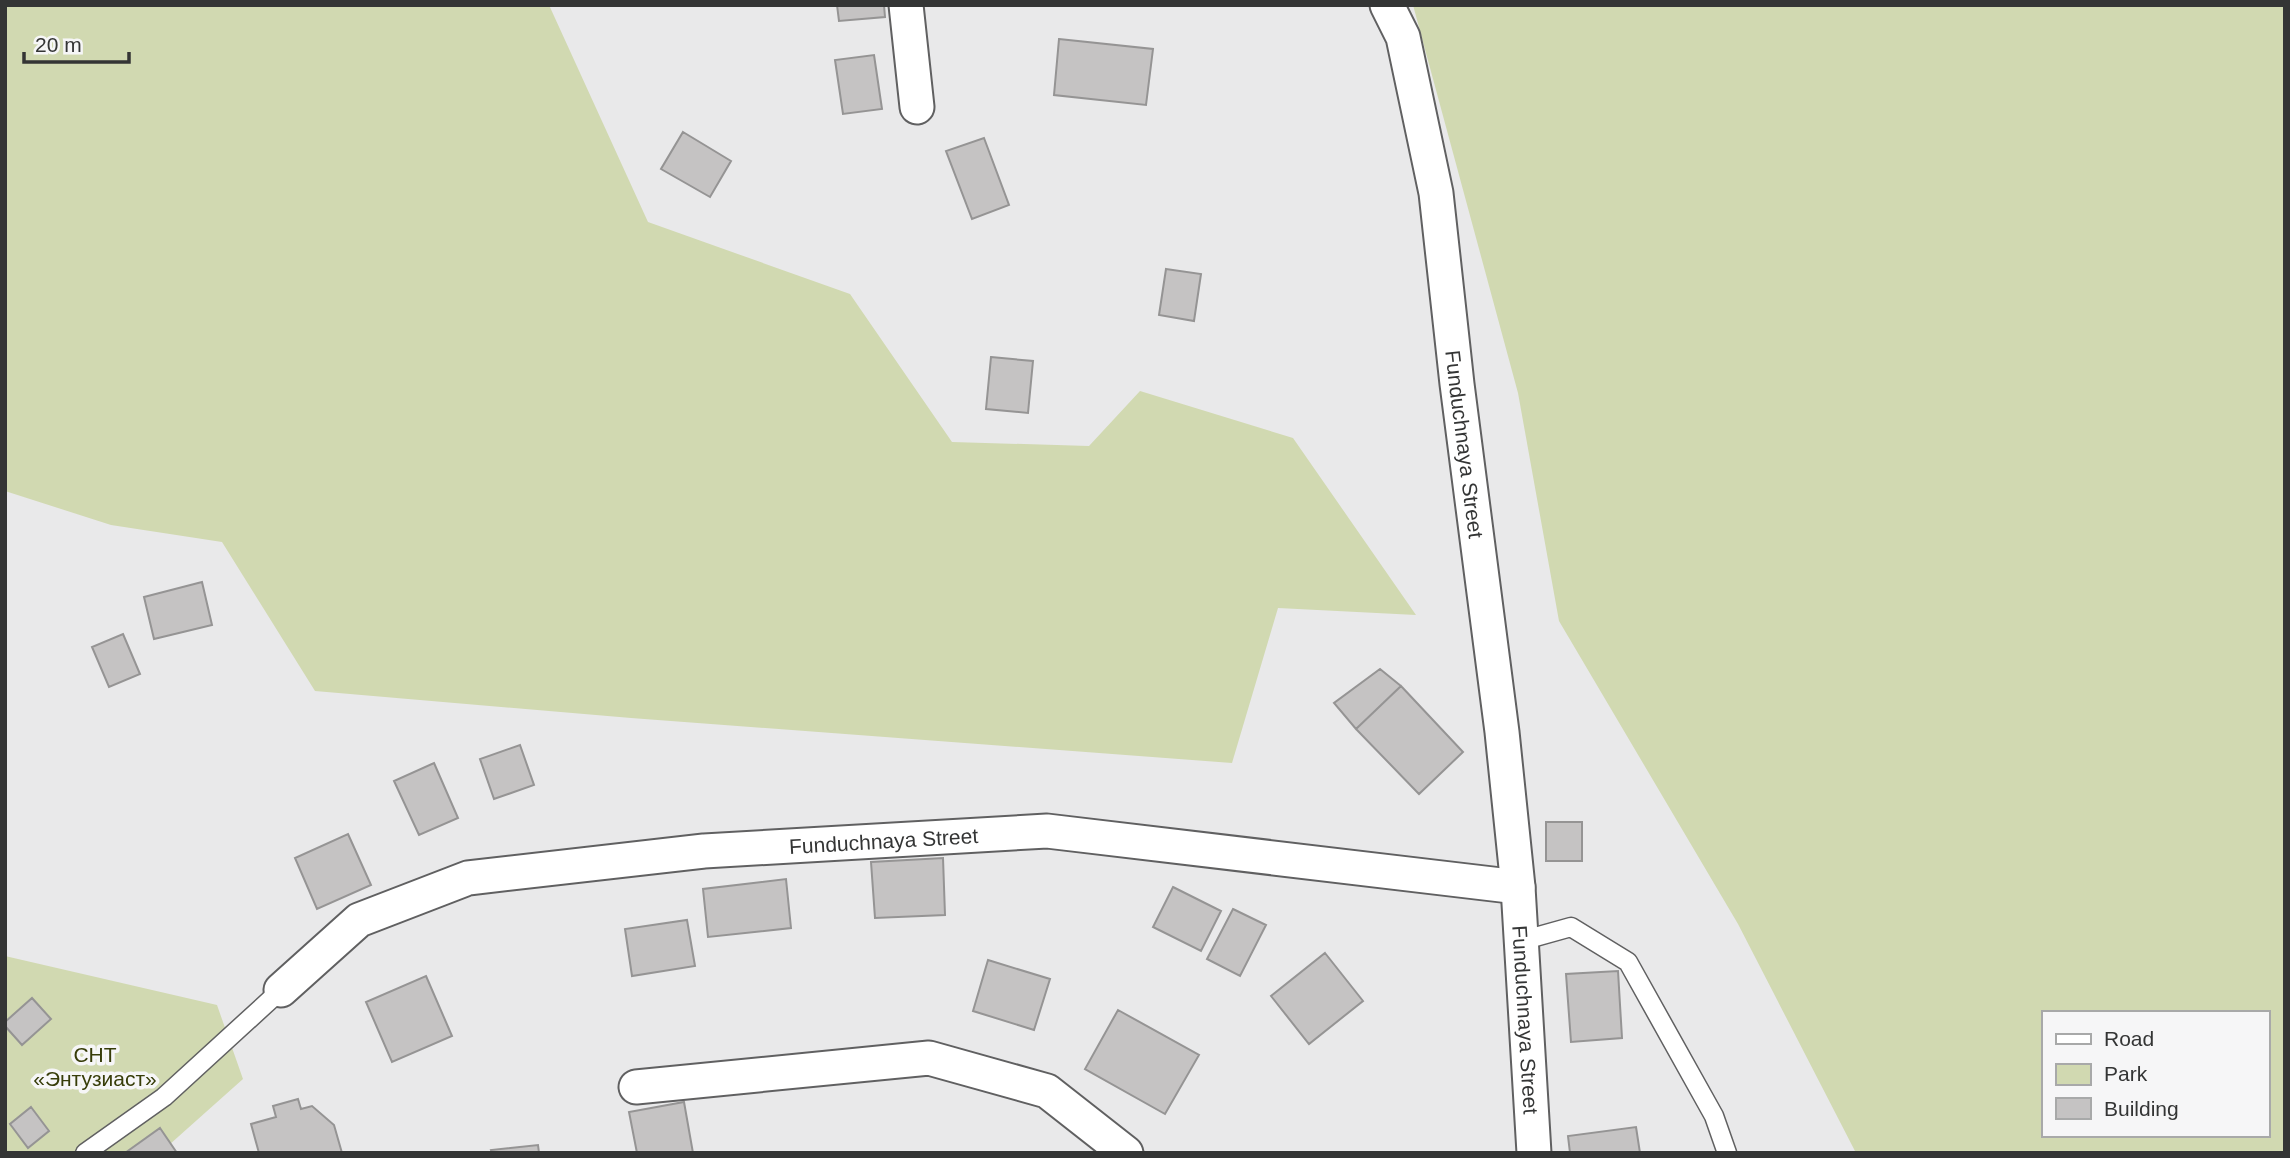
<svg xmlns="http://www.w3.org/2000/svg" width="2290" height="1158" font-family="Helvetica,sans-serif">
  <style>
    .green { fill: #d1d9b1; fill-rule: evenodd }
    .building { fill: #c5c3c3; stroke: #959494; stroke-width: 2 }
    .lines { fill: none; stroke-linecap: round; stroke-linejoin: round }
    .lane-casing { stroke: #606061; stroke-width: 21 }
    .street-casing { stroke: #606061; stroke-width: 37 }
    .lane { stroke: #fff; stroke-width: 18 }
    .street { stroke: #fff; stroke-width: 33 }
    .labels { text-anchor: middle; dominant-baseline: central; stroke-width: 7; stroke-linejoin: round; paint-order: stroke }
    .street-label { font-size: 21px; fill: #343535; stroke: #f6f6f7 }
    .park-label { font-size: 21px; fill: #373d09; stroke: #f6f6f7 }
  </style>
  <rect width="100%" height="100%" fill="#e9e9ea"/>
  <path class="green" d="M5,5h544l99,217 202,72 102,148 137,4 51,-55 153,47 123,177 -138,-7 -46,155 -601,-45 -316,-27 -93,-149 -111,-17 -106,-34z
    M1413,5h872v1148h-429l-118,-229 -179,-303 -41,-228zM2043,1013h224v122h-224z
    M5,956l212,49 26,74 -83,74h-155z"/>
  <path class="building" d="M837,5h47l1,12 -46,4z
    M1059,39l94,10 -7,56 -92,-10z
    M874,55l8,54 -39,5 -8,-54z
    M683,132l48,29 -21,36 -49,-28z
    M984,138l25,67 -37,14 -26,-68z
    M1166,269l35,5 -7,47 -35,-6z
    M991,357l42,4 -5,52 -42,-4z
    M202,582l10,43 -58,14 -10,-42z
    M123,634l17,40 -31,13 -17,-40z
    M1380,669l21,17 -45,43 -22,-26z
    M1401,686l62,66 -44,42 -63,-65z
    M520,745l14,40 -40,14 -14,-40z
    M434,763l24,55 -39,17 -25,-54z
    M1546,822h36v39h-36z
    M348,834l23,51 -54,24 -22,-51z
    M943,858l2,57 -70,3 -4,-56z
    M786,879l5,49 -83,9 -5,-48z
    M1173,887l48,24 -20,40 -48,-24z
    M1233,909l33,16 -26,51 -33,-17z
    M687,920l8,46 -63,10 -7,-47z
    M1325,953l38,48 -54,43 -38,-48z
    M988,960l62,19 -16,51 -61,-19z
    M1618,971l4,67 -51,4 -5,-68z
    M426,976l26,60 -60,26 -26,-60z
    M32,998l19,21 -29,26 -17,-19v-4z
    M1118,1010l81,45 -34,59 -80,-45z
    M298,1099l3,10 11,-3 22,19 8,28h-83l-8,-29 25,-7 -3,-11z
    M684,1102l9,51h-56l-8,-41z
    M31,1107l18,24 -21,17 -18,-24z
    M1636,1127l4,26h-70l-2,-17z
    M160,1128l17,25h-52z
    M538,1145l1,8h-47l-1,-3z"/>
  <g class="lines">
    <g class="lane-casing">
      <path id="lane" d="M1521,941l50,-14 57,35 86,154 13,37
        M85,1153l79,-56 117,-107"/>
    </g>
    <g class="street-casing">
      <g id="street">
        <path d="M906,5l11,102"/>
        <path id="s1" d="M1387,5l16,32 33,156 21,191 45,348 16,155 16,266"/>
        <path id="s2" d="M281,990l78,-70 109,-42 236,-27 343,-20 471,56"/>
        <path d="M636,1087l293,-29 118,33 79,62"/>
      </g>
    </g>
    <use href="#lane" class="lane"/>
    <use href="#street" class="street"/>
  </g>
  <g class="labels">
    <g class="street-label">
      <text stroke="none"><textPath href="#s1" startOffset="448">Funduchnaya Street</textPath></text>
      <text stroke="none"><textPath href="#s2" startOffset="639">Funduchnaya Street</textPath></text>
      <text stroke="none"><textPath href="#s1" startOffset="1027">Funduchnaya Street</textPath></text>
    </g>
    <g class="park-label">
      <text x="95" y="1054">СНТ<tspan x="95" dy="24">«Энтузиаст»</tspan></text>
    </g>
  </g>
  <rect width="2290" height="1158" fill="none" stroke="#343535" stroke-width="14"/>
  <rect x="2042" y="1011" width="228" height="126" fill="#f6f6f7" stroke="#a8a9a9" stroke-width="2"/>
  <rect x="2056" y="1034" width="35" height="10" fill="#ffffff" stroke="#a8a9a9" stroke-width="2"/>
  <text x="2104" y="1046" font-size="21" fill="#343535">Road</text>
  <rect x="2056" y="1064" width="35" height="21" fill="#d1d9b1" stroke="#a8a9a9" stroke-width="2"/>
  <text x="2104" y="1081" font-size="21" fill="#343535">Park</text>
  <rect x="2056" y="1098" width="35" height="21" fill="#c5c3c3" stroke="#a8a9a9" stroke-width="2"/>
  <text x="2104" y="1116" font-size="21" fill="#343535">Building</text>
  <path d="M24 52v10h105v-10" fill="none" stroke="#343535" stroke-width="3.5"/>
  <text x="35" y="52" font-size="21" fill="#343535" stroke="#f6f6f7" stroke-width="5" paint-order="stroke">20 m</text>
</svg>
